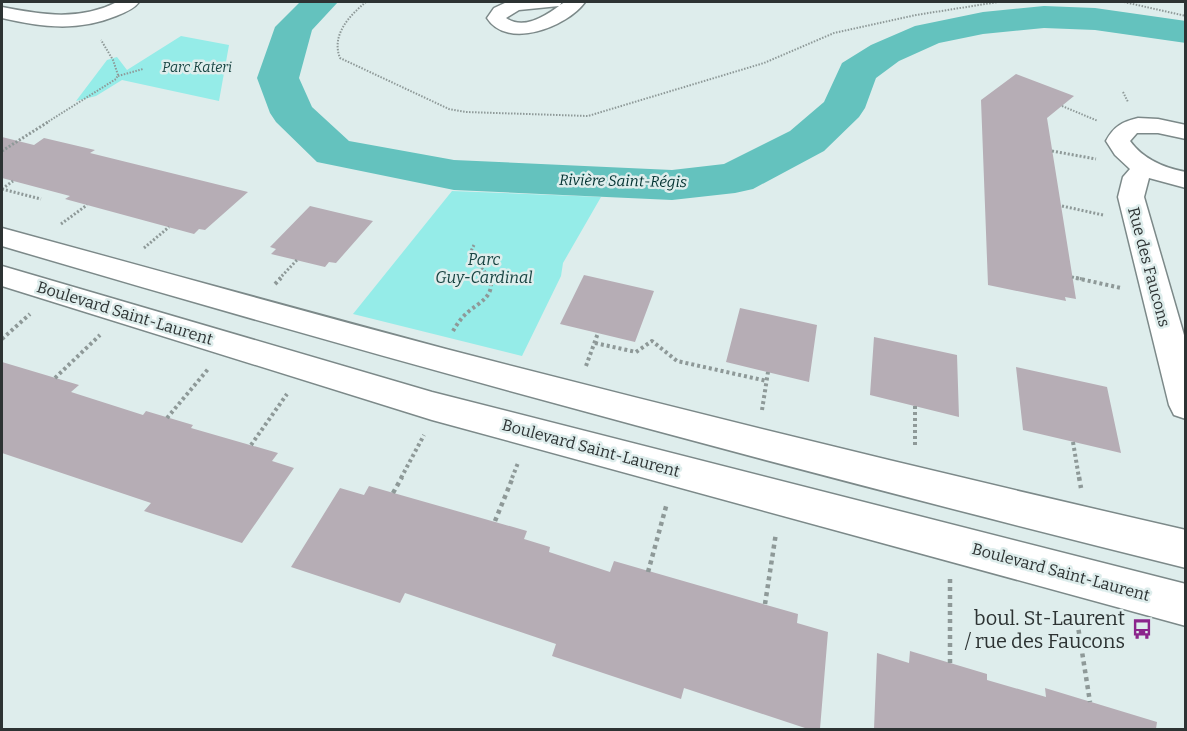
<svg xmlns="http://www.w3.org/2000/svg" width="1187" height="731" font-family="Bitter,serif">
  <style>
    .green { fill: #95ece8 }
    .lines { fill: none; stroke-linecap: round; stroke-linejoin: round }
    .river { fill: #64c2be; fill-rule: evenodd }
    .building { fill: #b6adb5 }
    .minor-casing { stroke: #7c8989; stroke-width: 3 }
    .tertiary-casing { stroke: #7c8989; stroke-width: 3 }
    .path-far3 { stroke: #8e9998; stroke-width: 2; stroke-dasharray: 1.5 1.5; stroke-linecap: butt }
    .path-far2 { stroke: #8e9998; stroke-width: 3; stroke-dasharray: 2 2; stroke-linecap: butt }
    .path-far1 { stroke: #8e9998; stroke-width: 4; stroke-dasharray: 3 3; stroke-linecap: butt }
    .path { stroke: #8e9998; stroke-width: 4.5; stroke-dasharray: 4 4; stroke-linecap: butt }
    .minor { fill: #fff; fill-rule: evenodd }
    .tertiary { fill: #fff; fill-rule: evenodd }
    .labels { text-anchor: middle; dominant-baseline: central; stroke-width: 5; stroke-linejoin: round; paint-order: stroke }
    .far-park-label { font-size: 14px; font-style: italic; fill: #184442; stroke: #deedec }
    .far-water-label { font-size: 15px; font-style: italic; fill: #00302f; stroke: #deedec }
    .park-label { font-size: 16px; font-style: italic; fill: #184442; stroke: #deedec }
    .street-label { font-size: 16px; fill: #2d3333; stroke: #deedec }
    .near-poi-label { font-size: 20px; fill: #2d3333; stroke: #deedec; text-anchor: end }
  </style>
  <rect width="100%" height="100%" fill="#deedec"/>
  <path class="green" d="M181,36l48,9 -10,56 -97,-21 -26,16 -20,5 31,-41 10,-3 10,13z
    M452,191l149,6 -38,66 -2,13 -39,80 -169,-42z"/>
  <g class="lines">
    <path class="river" d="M300,2h38l-26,28 -13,48 13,29 37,34 105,19 218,10 52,-6 66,-33 34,-29 18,-39 29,-18 44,-19 68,-14 61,-6 51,2 91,13v22l-91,-13 -51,-2 -61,6 -44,9 -40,18 -23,17 -11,30 -6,9 -35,34 -71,38 -18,4 -63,7 -218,-10 -137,-28 -41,-40 -6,-9 -13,-35 18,-51z"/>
  </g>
  <path class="building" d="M1016,74l58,22 -27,22 29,181 -11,-2 1,4 -78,-16 -7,-185z
    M2,137l32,8 10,-7 51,12 -5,3 158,39 -43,38 -6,-1 -5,5 -129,-35 5,-3 -68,-18z
    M310,206l63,15 -37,42 -7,-1 -4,5 -54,-13 5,-5 -6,-2z
    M584,275l70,16 -19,51 -75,-18z
    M740,308l77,17 -8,57 -83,-20z
    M874,337l83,18 2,62 -89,-22z
    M2,362l77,23 -8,7 72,23 3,-4 47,14 -2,3 87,25 -6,8 22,7 -52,75 -98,-32 7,-8 -149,-50z
    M1016,367l91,20 14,66 -98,-23z
    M369,486l158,45 -3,8 26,8 -1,5 61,20 4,-11 184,53 -1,9 31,9 -8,97h-12l-124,-41 -3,11 -129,-43 4,-12 -151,-51 -5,10 -109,-36 49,-79 24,7z
    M910,651l77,23v6l59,17 -1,-9 112,34 -1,7h-282l3,-76 32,10z"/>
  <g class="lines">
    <g class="minor-casing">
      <path id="minor" d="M117,2h22c-5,7 -15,11 -23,14 -39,16 -75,11 -114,2v-11c41,8 77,14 115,-5z
        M507,2h55l-2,3 5,-3h20c-18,25 -78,48 -98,16l7,-10zM559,6c-15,11 -36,24 -53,12l13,-8z
        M1138,118l20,1 28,6v14l-28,-6h-21l-7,8c13,18 34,27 56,31v16l-37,-10 -5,19 42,145v77l-12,-4 -5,-10 -51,-208 5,-20 7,-8 -15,-14 -9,-14c8,-15 16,-19 32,-23z"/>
    </g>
    <g class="tertiary-casing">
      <path id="tertiary" d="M2,228c148,40 296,82 444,121 246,64 492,124 740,181v38c-398,-99 -792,-206 -1184,-322z
        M2,266l430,126 754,192v42l-754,-206 -430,-134z"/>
    </g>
    <path class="path-far3" d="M366,2c-17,14 -35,33 -26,56l109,51 17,3 122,4 176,-53 70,-30 82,-18 82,-13
      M1124,2l62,14
      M118,76l25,-7
      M1123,92l5,10
      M1062,106l36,15
      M46,123l70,-44 2,-4 -5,-15 -12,-20"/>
    <path class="path-far2" d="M2,151l46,-29
      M1052,151l44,8
      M2,189l39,10
      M2,189l11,-8
      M1062,206l41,9
      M61,224l26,-19
      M474,245l-4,8 2,4 19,22
      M144,248l25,-21
      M1072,277l10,2
      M279,279l18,-19"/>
    <path class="path-far1" d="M1076,278l45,10
      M275,284l6,-6
      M453,331c4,-7 9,-14 15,-19 12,-10 27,-16 22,-34
      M2,339l28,-25
      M595,343l41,9 16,-11 25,20 90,20
      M586,366l12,-33
      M55,378l45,-43
      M915,406v41
      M762,410l6,-38
      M167,418l42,-50
      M1073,442l6,36
      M251,445l36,-51
      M401,478l23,-43
      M512,478l6,-15"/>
    <path class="path" d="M1079,477l2,11
      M393,493l9,-16
      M495,521l18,-44
      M648,572l19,-69
      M950,579v84
      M765,604l11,-71
      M1076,614l14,88"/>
    <use href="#minor" class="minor"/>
    <use href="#tertiary" class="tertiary"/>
  </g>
  <defs>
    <g id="bus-bare" transform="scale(1.62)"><path d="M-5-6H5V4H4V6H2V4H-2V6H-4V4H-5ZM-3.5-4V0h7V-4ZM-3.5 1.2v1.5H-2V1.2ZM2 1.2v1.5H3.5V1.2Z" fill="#8b258c" stroke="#deedec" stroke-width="2.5" paint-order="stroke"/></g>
  </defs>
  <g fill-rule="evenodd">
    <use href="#bus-bare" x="1142" y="629"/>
  </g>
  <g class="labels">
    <g class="far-park-label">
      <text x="197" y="67">Parc Kateri</text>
    </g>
    <g class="far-water-label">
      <text transform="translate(623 181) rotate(1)">Rivière Saint-Régis</text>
    </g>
    <g class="park-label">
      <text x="484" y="259">Parc<tspan x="484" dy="18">Guy-Cardinal</tspan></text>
    </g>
    <g class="street-label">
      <text transform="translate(1149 267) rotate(75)">Rue des Faucons</text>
      <text transform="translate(125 313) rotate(17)">Boulevard Saint-Laurent</text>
      <text transform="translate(591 448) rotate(15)">Boulevard Saint-Laurent</text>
      <text transform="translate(1061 572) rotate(15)">Boulevard Saint-Laurent</text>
    </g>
    <g class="near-poi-label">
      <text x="1125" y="618">boul. St-Laurent<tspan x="1125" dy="23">/ rue des Faucons</tspan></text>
    </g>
  </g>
  <rect width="1187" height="731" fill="none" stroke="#2d3333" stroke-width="6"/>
</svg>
